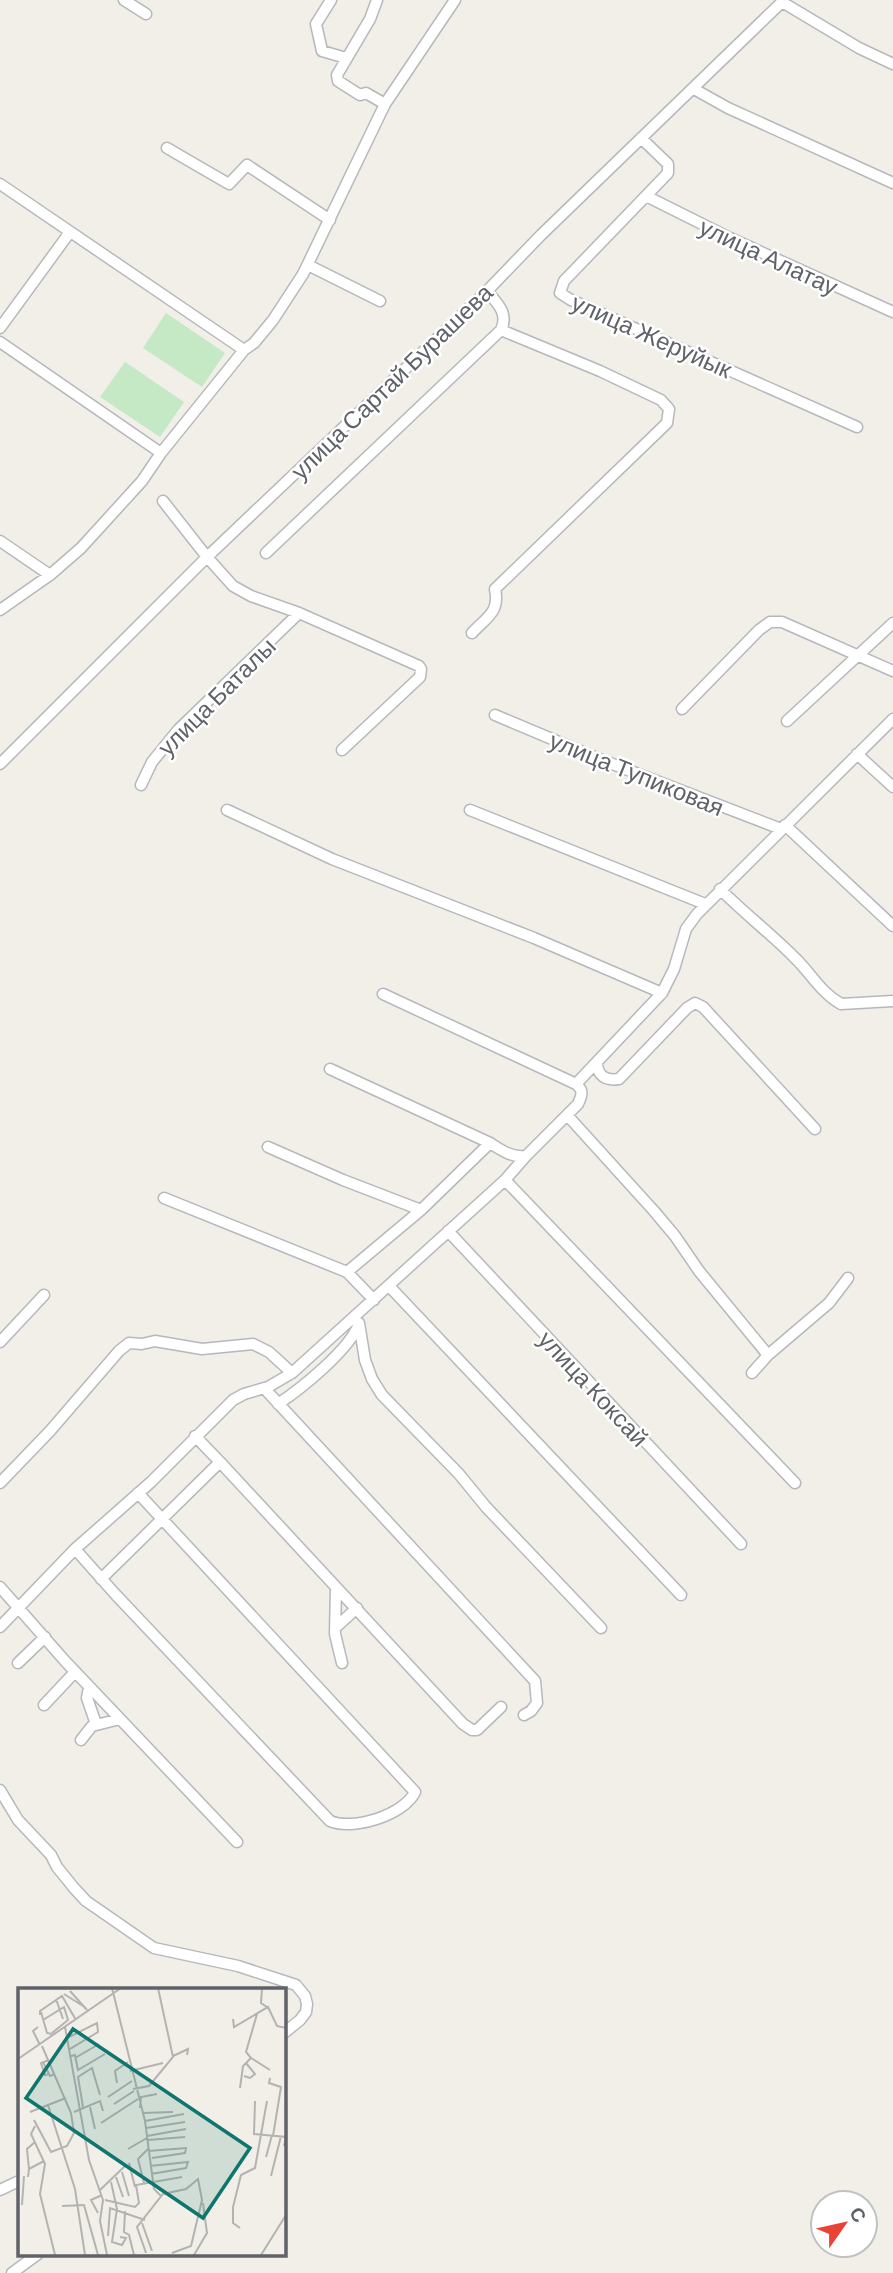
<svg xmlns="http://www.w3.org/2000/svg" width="893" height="2273" font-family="Barlow,sans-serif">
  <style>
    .green { fill: #c5e8c5 }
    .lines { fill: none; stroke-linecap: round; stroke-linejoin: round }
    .minor-casing { stroke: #b5b8bc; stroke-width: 13 }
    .minor { stroke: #fff; stroke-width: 10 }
    .labels { text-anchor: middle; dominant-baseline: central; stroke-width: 5; stroke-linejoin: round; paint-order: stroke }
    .street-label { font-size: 24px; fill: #5f6368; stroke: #fff }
    .inset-road { fill: none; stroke: #b3b3b1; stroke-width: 2 }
    .view { fill: #0f766e; fill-opacity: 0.15; stroke: #0f766e; stroke-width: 3.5 }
    .inset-edge { fill: none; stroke: #5f6368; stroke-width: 3.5 }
  </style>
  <rect width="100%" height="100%" fill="#f1efe8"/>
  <path class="green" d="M166,313l59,40 -23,34 -59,-39z
    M125,362l59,40 -24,35 -60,-40z"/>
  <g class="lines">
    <g class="minor-casing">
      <path id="minor" d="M124,0l22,14
        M331,0l-15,24 6,27 24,7
        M377,0l-7,19 -33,56 1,6 22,14 6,-2 19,11
        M782,2l77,46 34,16
        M694,89l34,19 165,75
        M641,138l27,26v9l-104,108 -4,12 11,7 286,127
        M167,148l62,36 18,-19 83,55
        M0,184l244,166
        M646,196l84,42 163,74
        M308,265l72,36
        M487,291c10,12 22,22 14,39
        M0,328l70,-96
        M0,342l161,111
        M163,501l44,56 26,29 18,10 48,17 120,53 2,3 -1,8 -78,73
        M0,541l50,34
        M266,553l235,-223 99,41 61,29 8,9 -2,14 -172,166c5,23 -8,28 -23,44
        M0,610l50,-35 31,-27 61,-67 19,-28 83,-103 10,-7 19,-23 30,-46 82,-170 70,-104
        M682,709l77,-79 11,-8h12l111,49
        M495,715l102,43 184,71
        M787,721l106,-98
        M857,754l36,33
        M0,764l207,-207 280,-266 54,-56 243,-235
        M141,785l11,-23 26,-32 121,-117
        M227,810l105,49 202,79 128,55
        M470,810l235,94
        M785,825l108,101
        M720,889c24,24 50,44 74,68 16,15 27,36 47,47l52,-3
        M597,1062c0,14 9,19 22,17l68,-71 8,-5 8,4 112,122
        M330,1069l160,74c11,7 22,15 36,13
        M576,1084l86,-91 12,-24 12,-40 11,-15 196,-195
        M567,1115l87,96 21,25 24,35 69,84 -16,18
        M268,1147l75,33 78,30
        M505,1180l290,303
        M164,1198l183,74 27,28
        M448,1231l293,313
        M347,1272l74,-62 69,-67
        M389,1286l292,309
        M359,1323l6,37 7,19 10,16 77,79 27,33 115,121
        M0,1342l44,-47
        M768,1355l61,-52 19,-25
        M264,1388l271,293 2,22 -6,8 -7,4
        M278,1404c24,-16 71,-54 81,-80
        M220,1462l243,262 9,6h5l24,-23
        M0,1483l50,-52 69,-80 10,-8 13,1 13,-3 47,8 51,-5 16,8 23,21
        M75,1549l41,46 214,226c23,10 74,-6 85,-29l-277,-299
        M101,1579l119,-117 -25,-26
        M0,1587l65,74 172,181
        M336,1587l-1,47 7,29
        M0,1627l75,-78 76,-67 82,-82 11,-6 24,-7 24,-14 213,-193 21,-24 52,-52c4,-9 6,-13 -2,-20l-193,-90
        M335,1628l22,-20
        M18,1663l27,-26
        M89,1687l-2,11 9,26
        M44,1705l31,-33
        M81,1740l11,-14 28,-7
        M0,1790l18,30 33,35 6,12 17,21 12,13 68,47 84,18 58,19 9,11 2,8 -1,8 -6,8 -16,13
        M0,2190l19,-9
        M12,2273l26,-19"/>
    </g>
    <use href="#minor" class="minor"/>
  </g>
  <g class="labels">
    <g class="street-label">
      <text transform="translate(769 256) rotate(25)">улица Алатау</text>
      <text transform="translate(652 335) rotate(24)">улица Жеруйык</text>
      <text transform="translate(391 381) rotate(-44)">улица Сартай Бурашева</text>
      <text transform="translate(216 696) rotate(-45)">улица Баталы</text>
      <text transform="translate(637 773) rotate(22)">улица Тупиковая</text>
      <text transform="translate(594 1388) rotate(47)">улица Коксай</text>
    </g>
  </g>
  <g transform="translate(18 1988)">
    <rect width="268" height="268" fill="#f1efe8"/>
    <path class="inset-road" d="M94,0l33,133 9,68 7,7M244,0l-1,15 6,4M52,3l17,19M46,6l19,12M38,11l7,20M23,24l6,21 5,1M22,27v-4l22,-15 14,24M215,31l1,8 34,-20 9,19 9,2M25,32l21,-13 4,13 -16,13M20,39l-5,4 7,14M47,39l24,133 14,40 -3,21 7,34M49,50l30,-15 1,9 -28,17M53,68l4,-1 3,15 27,-16M155,68l15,-7 -1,6M57,70l24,-14M233,70l19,12M0,71l103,-71M31,72l-8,3 4,12 4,-1M25,74l7,14 5,-2M112,83l33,-8M226,88l6,2 5,-4 -9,-11M252,90l-1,5 12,4 -8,49M99,95l-2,-12 13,-9M222,100l3,-22 8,-8 -5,-6 11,-38M115,101l16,-3 24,-29 -15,-69M90,109l24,-16M237,113l-1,33 32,3 -2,9M96,116l20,-13M30,117l27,84 10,66M65,119l-5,-30 14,-9 8,27M72,119l5,22M122,120l1,-11 16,-3M12,124l36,-14M56,124l26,-11 3,10M125,125l30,-1M16,132l17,32 16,-6 7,-13 -3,-20 -29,-67M127,133l39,-7M83,135l37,-24M17,138l-4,8 14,30 -5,30 15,61M128,140l39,-6M129,148l39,-7M130,152l37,-3M110,161l19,-11M130,163l39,-3M248,169l6,-22M134,170l33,-5 1,-4M111,175l6,24M132,178l38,-4 -2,6 -35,6M11,181l-2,-20 8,-7M104,184l7,24M253,188l10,-40M10,189l1,-8 15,-8M98,189l7,20M93,194l6,27 -5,33 10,3 4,-7 -6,-1M126,195l-6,-24 11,-11M82,202l25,-24M87,212l30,7 4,-4 -3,-18 46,-8M4,217l2,-29M44,218l22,-1 14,50M107,223l-1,21 5,3 5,20M80,225l-7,-13 11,-5M124,235l10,28M222,240l-7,-5v-16l8,-32 14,-7 12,-67M90,248l2,-28 35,12M128,265l-9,-26 26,-33 23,-5 12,-10 4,21 -11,46 -19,7M176,267l13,-22 -4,-30M243,267l25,-40"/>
    <path class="view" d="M55,41l177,119 -47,70 -177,-120z"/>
    <rect width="268" height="268" class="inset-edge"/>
  </g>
  <g transform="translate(844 2224) rotate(56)"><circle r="33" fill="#ffffff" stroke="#bfc1c3" stroke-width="2"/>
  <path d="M0-5L12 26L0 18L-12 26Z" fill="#ea4335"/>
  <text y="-10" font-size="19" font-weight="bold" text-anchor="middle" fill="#5f6368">С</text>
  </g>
</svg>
